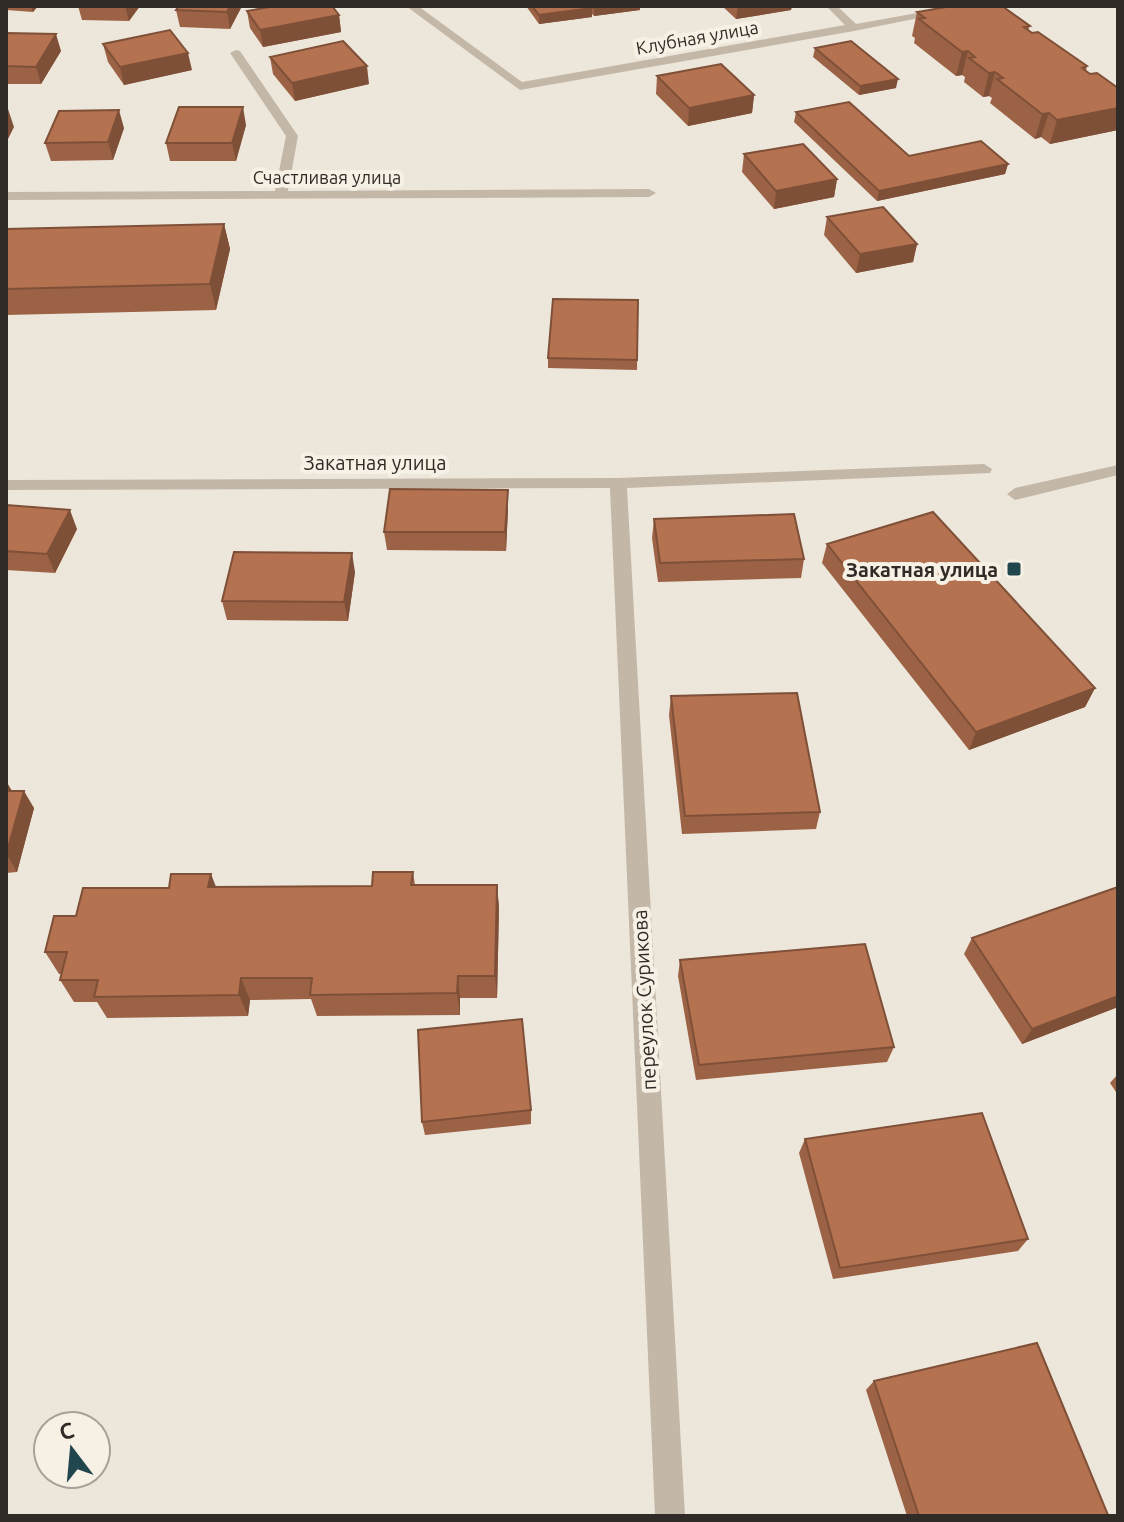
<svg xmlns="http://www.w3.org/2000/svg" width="1124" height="1522" font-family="Ubuntu,sans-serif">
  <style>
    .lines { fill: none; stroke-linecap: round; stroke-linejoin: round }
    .minor { fill: #c3b7a8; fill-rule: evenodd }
    .wall { fill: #9c6245 }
    .shaded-wall { fill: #7f5038 }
    .building { fill: #b57250; stroke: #7f5038; stroke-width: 2 }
    .poi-dot { fill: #22464d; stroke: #f6f0e5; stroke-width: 3 }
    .labels { text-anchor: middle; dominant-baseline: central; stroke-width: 8; stroke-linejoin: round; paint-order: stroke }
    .far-street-label { font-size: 18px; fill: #312b27; stroke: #f6f0e5 }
    .street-label { font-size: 20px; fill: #312b27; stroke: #f6f0e5 }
    .poi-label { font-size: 20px; font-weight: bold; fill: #312b27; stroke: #f6f0e5; text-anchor: end }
  </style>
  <rect width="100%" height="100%" fill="#ede6da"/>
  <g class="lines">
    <path class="minor" d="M406,6h12l104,76 323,-57 -19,-19h11l19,18 100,-18h23l-125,25 -334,59z
      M236,50l4,1 58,85 -10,55 361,-2 7,4 -7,4 -643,3v-8l269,-1 11,-55 -56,-83z
      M984,464l8,5 -2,4 -363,15 58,1028h-30l-45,-1028 -604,2v-10l612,-2z
      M1118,465v10l-103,25 -8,-6 8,-6z"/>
  </g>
  <path class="wall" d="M6,6h32l-5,6 -27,-2z
    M78,6h62l-11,15 -47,-1z
    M179,6h63l-12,23 -50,-2 -4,-17z
    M526,6h114v4l-46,6 -2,-2v3l-53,7z
    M722,6h70l-1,4 -55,9z
    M247,11l92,4 2,17 -78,15 -13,-19z
    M917,12l113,14 -2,4 59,36 -1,5 32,17v42l-68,14 -9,-7 -6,2 -45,-36 2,-5 -3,-2 -6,1 -19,-15 1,-5 -3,-2 -6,1 -42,-33 1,-5 -3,-2z
    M6,33l55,18 -20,33h-35z
    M103,44l89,26 -68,15 -16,-23z
    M815,48l81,40 -37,7 -46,-38z
    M270,57l99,27 -74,17 -22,-27z
    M657,76l97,19 -2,18 -64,13 -32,-32z
    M796,112l113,44 99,8 -3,10 -128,27 -83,-79z
    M246,125l-10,36h-66l-4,-18z
    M124,128l-11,32 -62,1 -6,-18z
    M744,154l93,25 -3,18 -60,12 -32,-37z
    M827,217l90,27 -4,18 -57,11 -32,-38z
    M224,224l6,25 -14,61 -210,5v-86z
    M638,300l-1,70 -89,-2v-10z
    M6,505l71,24 -22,44 -49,-3z
    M508,509l-2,42 -119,-1 -3,-18z
    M654,519l150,40 -3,19 -143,4 -6,-44z
    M827,544l268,144 -10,19 -116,43 -147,-187z
    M355,572l-7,49 -121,-1 -5,-19z
    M671,696l149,116 -4,17 -134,5 -13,-119z
    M6,781l6,10 22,17 -17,64 -11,1z
    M413,872l2,13h82l2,23 -2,90h-37v17l-143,1 -6,-17 -61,1 -2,16 -141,2 -10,-16h-23l-14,-22 1,-6h-2l-14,-22 31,-36 140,-29 156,-1z
    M972,938l146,69 -96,37 -58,-90z
    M680,960l214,87 -7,15 -191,18 -18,-104z
    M1118,1074v21l-8,-12z
    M531,1110v14l-106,11 -3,-13z
    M805,1139l223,100 -10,12 -185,28 -34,-126z
    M874,1381l231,135h-198l-41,-126z"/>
  <path class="shaded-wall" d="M31,6h7l-5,6z
    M125,6h15l-11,15z
    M230,6h12l-12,23 -3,-17z
    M594,6h46v4l-46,6z
    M738,6h54l-1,4 -55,9z
    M592,8v9l-53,7v-9z
    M339,15l2,17 -78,15 -3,-17z
    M56,34l5,17 -20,33 -5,-17z
    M968,51l-6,24 -6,1 6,-24z
    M188,53l4,17 -68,15 -4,-18z
    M367,66l2,18 -74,17 -3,-18z
    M995,72l-6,24 -6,1 6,-24z
    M898,79l-2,9 -37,7 1,-9z
    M754,95l-2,18 -64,13 1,-18z
    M243,107l3,18 -10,36 -4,-18z
    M1118,108v22l-68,14 7,-24z
    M8,109l6,18 -8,16v-31z
    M119,110l5,18 -11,32 -5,-18z
    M1049,113l-8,24 -6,2 7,-25z
    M1008,164l-3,10 -128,27 2,-10z
    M837,179l-3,18 -60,12 2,-18z
    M224,224l6,25 -14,61 -6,-26z
    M917,244l-4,18 -57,11 4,-19z
    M508,490v19l-2,42 -1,-19z
    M70,510l7,19 -22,44 -8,-19z
    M352,553l3,19 -7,49 -4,-19z
    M1095,688l-10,19 -116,43 7,-18z
    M6,781l8,14 -8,5z
    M24,791l10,17 -17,64 -10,-17z
    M211,874l9,23 -12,-10z
    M497,885l2,23 -2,90 -2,-22z
    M458,976l2,22v17l-3,-22z
    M241,978l9,22 -2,16 -9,-21z
    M1118,996v11l-96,37 10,-15z"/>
  <path class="building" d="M179,6h51l-3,6 -51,-2z
    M275,6h57l7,9 -79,15 -13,-19z
    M532,6h59l1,2 -53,7z
    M952,6h50l28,20 -6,1 8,6 6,-1 49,34 -5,2 8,6 7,-1 21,15v20l-61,12 -8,-7 -7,1 -45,-35 6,-1 -8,-6 -6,1 -20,-15 6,-1 -7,-6 -6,1 -43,-33 6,-1 -8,-6z
    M170,30l18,23 -68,14 -17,-23z
    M6,33l50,1 -20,33 -30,-1z
    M343,41l24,25 -75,17 -22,-26z
    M851,41l47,38 -38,7 -45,-38z
    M721,64l33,31 -65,13 -32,-32z
    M849,102l60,54 72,-15 27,23 -129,27 -83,-79z
    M179,107h64l-11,36h-66z
    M119,110l-11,32 -63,1 14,-32z
    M803,144l34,35 -61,12 -32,-37z
    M883,207l34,37 -57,10 -33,-37z
    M224,224l-14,60 -204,5v-60z
    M553,299l85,1 -1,60 -89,-2z
    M390,489l118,1 -3,42h-121z
    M6,505l64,5 -23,44 -41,-3z
    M933,512l162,176 -119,44 -149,-188z
    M794,514l10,45 -144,4 -6,-44z
    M234,552l118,1 -8,49 -122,-1z
    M797,693l23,119 -135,4 -14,-120z
    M6,791h18l-18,64z
    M373,872h40l-2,13h86l-2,91h-37l-1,17 -147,2 2,-17h-71l-2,17 -145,2 4,-17h-38l7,-28h-22l9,-36h22l7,-28h86l2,-14h40l-3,13 164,-1z
    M1118,887v109l-86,33 -60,-91z
    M865,944l29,103 -195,18 -19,-105z
    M522,1019l9,91 -109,12 -4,-92z
    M982,1113l46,126 -188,29 -35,-129z
    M1037,1343l71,172 -5,1h-184l-45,-135z"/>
  <rect class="poi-dot" x="1006" y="561" width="16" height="16" rx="4"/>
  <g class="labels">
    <g class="far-street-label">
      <text transform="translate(697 37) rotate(-10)">Клубная улица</text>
      <text x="327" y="177">Счастливая улица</text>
    </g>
    <g class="street-label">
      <text x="375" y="462">Закатная улица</text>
      <text transform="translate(644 1000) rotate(-93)">переулок Сурикова</text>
    </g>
    <g class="poi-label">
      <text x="998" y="569">Закатная улица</text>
    </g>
  </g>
  <rect width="1124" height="1522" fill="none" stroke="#312b27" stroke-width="16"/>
  <g transform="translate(72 1450) rotate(344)"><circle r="38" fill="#f6f0e5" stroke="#a7a199" stroke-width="2"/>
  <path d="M0-6L14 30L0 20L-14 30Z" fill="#22464d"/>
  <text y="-12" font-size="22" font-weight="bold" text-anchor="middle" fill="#312b27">С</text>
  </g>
</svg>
